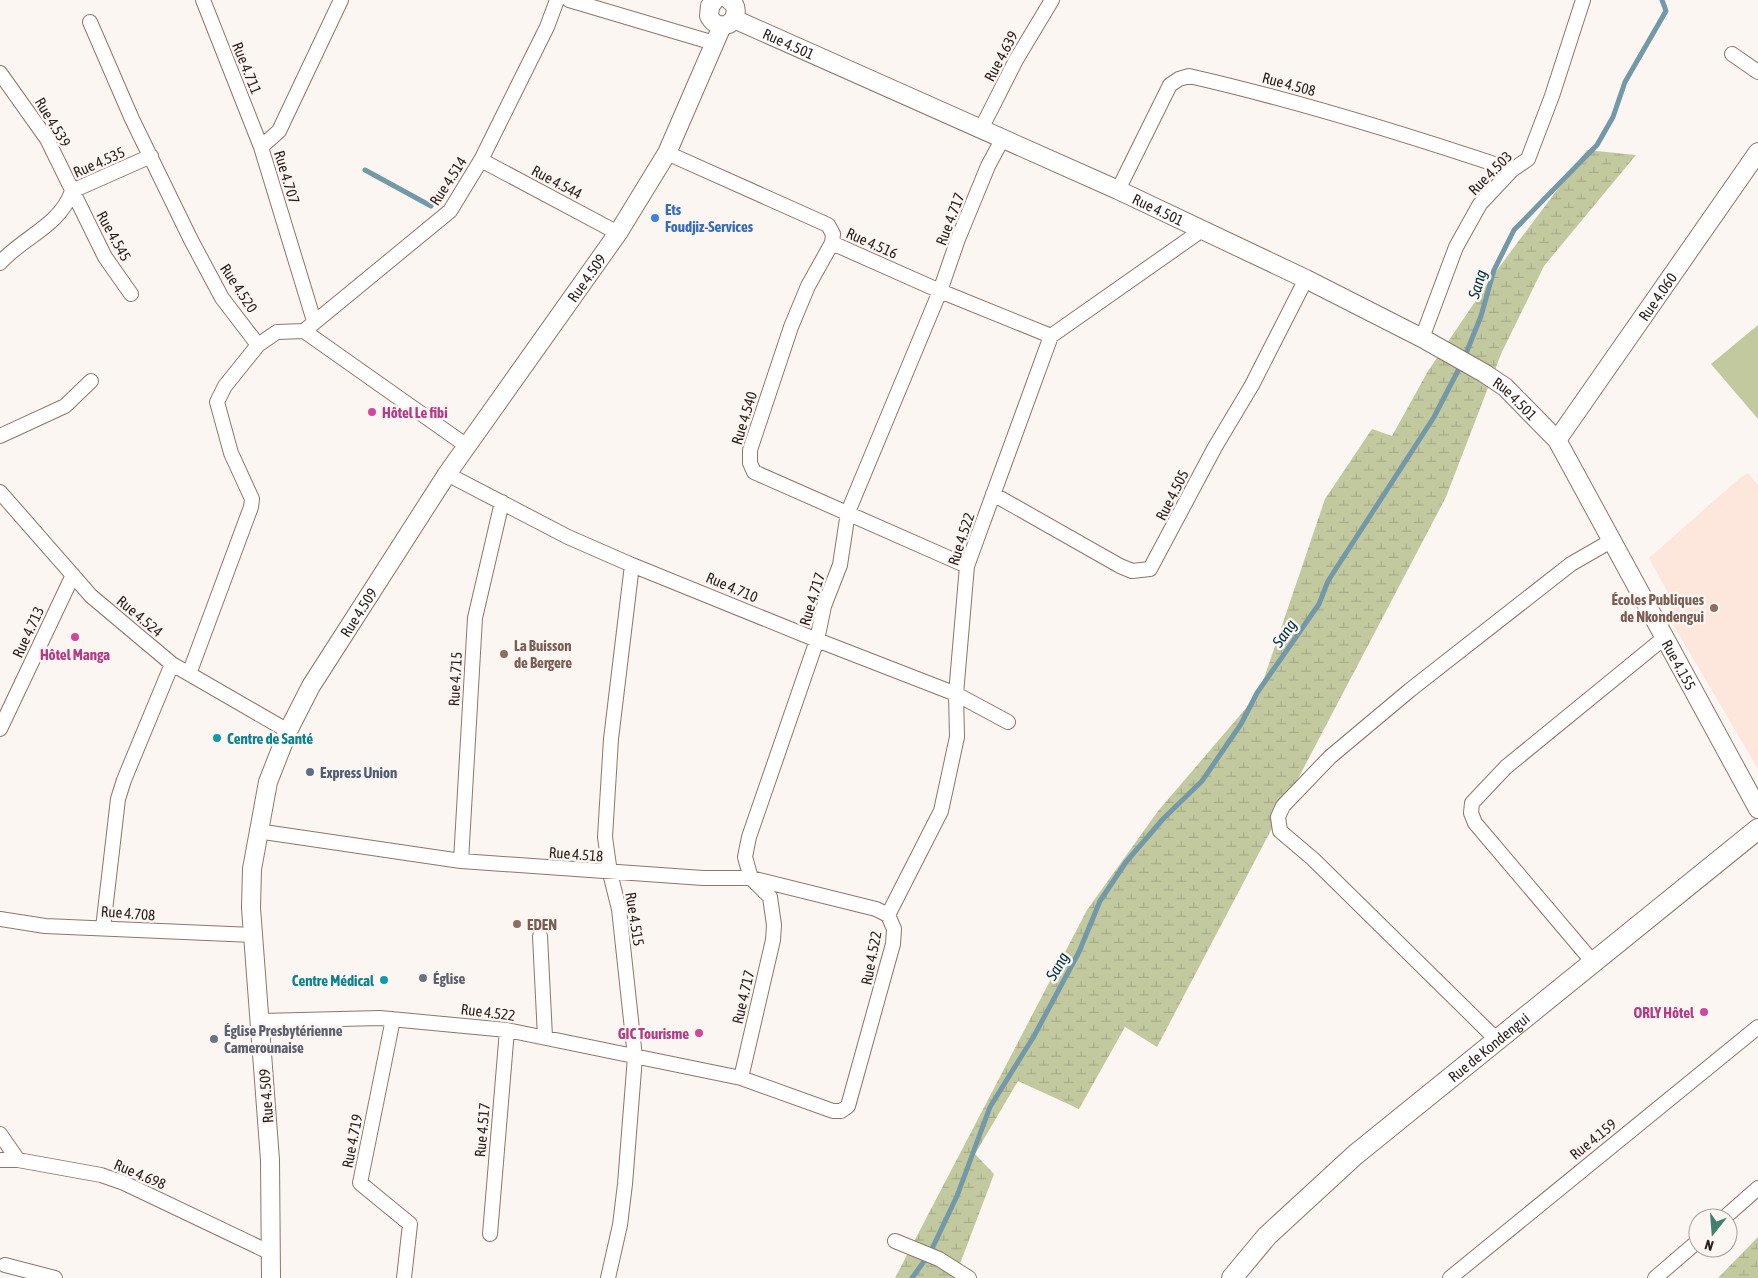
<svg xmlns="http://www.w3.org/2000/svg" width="1758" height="1278" font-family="'Asap Condensed',sans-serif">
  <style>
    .built { fill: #fde6dc }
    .grass { fill: #c2c99f }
    .wetland { fill: url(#wetland-marsh) }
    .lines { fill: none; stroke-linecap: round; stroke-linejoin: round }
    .stream { stroke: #7398a7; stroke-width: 5 }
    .minor-casing { stroke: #8f756a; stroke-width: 16 }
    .tertiary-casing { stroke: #8f756a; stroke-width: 20 }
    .secondary-casing { stroke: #8f756a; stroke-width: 22 }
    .minor { stroke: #fff; stroke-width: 14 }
    .tertiary { stroke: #fff; stroke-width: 18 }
    .secondary { stroke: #fff; stroke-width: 20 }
    .shop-dot { fill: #3f7fe0; stroke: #fcf6f3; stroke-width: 2 }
    .hotel-dot { fill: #d1479c; stroke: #fcf6f3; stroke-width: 2 }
    .education-dot { fill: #8d6e63; stroke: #fcf6f3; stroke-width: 2 }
    .culture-dot { fill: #0f9aa8; stroke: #fcf6f3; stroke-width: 2 }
    .service-dot { fill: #5c6f8a; stroke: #fcf6f3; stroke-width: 2 }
    .worship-dot { fill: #6b7280; stroke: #fcf6f3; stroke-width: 2 }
    .labels { text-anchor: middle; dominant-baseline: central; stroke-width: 5; stroke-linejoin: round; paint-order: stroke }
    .street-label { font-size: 15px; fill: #281d19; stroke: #fcf6f3 }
    .shop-label { font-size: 15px; font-weight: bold; fill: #366cbe; stroke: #fcf6f3; text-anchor: start }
    .hotel-label { font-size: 15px; font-weight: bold; fill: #b23c85; stroke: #fcf6f3; text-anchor: end }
    .education-label { font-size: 15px; font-weight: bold; fill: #785e54; stroke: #fcf6f3; text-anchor: start }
    .culture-label { font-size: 15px; font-weight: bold; fill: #0d838f; stroke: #fcf6f3; text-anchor: start }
    .service-label { font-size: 15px; font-weight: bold; fill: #4e5e75; stroke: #fcf6f3; text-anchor: start }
    .worship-label { font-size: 15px; font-weight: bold; fill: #5b616d; stroke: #fcf6f3; text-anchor: start }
    .water-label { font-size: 16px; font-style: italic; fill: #034; stroke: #fcf6f3 }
  </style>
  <defs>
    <pattern id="wetland-marsh" width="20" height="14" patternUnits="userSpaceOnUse" patternTransform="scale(1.25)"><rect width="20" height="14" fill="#c2c99f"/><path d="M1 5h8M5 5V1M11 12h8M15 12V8" fill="none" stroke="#a7ac88"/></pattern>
  </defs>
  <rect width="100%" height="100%" fill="#fcf6f3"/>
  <path class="built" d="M1748,473l10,12v284l-84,-143 -7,-35 -18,-33 91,-80z"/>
  <path class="grass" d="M1758,325v94l-47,-55z"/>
  <path class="wetland" d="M1587,150l49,5 -92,111 -43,88 -55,143 -289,550 -32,-20 -46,82 -61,-28 -43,73 19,20 -39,103 1,1h-61l192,-368 71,-99 101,-118 66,-194 47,-70 20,7 36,-65 66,-97z
    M1758,1237v41h-40z"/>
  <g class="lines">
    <path class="stream" d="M365,170l66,36
      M912,1278l18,-25 27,-57 33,-89 44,-71 45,-84 21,-51 26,-39 37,-43 39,-38 39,-57 16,-31 62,-89 9,-23 106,-164 29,-56 18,-45 13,-46 20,-40 83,-85 16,-28 12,-35 41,-71 -4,-11"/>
    <g class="minor-casing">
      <path id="minor" d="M203,0l58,147
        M569,0l145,43
        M90,22l42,97 59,121 31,58 36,47 19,-13 27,-1 163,115
        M1732,54l26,18
        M0,73l47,66 58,118 26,37
        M981,129l35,-69 36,-60
        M667,153l161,72 5,9 -1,9 108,48 111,45
        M481,160l137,73
        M1118,190l52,-105 9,-6 10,-3c110,25 216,58 323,94
        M832,243l-24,43 -17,41 -41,123v13l4,9 213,94
        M0,263c23,-26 60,-37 72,-72l79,-35
        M314,321l-53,-174 18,-16 62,-131
        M304,331l146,-120 31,-51 66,-133 10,-27
        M1422,338l34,-91 24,-43 32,-34 16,-11 24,-63 31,-96
        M0,436l65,-30 26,-25
        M447,474l121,63 64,28 185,75 139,54 52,28
        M0,492l91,104 81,68 116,67
        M993,494l127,72 12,5 18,-2 65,-122 37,-62 54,-106
        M189,674l62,-167 1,-8 -21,-46 -14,-51 8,-16 33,-41
        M0,729l73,-154
        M257,831l204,30 242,17h48l125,31 12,6
        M461,861l14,-243 27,-116
        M0,919l45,7 208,9
        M103,928l15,-129 6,-19 48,-116
        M540,936l5,101
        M1592,961l-117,-138 -4,-10 1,-10 34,-36 158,-129
        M393,1019l-33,164 50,41 -6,54
        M261,1021l119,-3 127,12 234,48 92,33h8l7,-5 45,-162 1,-15 -6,-14 53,-104 16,-74 -1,-43 11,-128 84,-230 151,-106
        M1496,1039l-183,-180 -33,-28 -2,-14 5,-11 47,-49 80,-67 161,-126 40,-23
        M741,1078l32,-138 1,-15 -4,-28 -19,-19 -6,-21 4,-20 68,-197 7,-34 16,-41 8,-53 92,-221 18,-52 30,-73 15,-28
        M0,1134l18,26 83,15 23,8 147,70
        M0,1160h18
        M1724,1218l34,-30
        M490,1234l17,-204
        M895,1241l44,18 30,19
        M5,1265l50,13
        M608,1278l12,-53 5,-41 10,-127 -16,-148 -9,-36 -5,-36 6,-98 21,-174
        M1450,1278l308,-251
        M1655,1278l43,-37"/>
    </g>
    <g class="tertiary-casing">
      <g id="tertiary">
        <path d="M715,0l-5,6 -1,10c5,9 10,11 20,8 8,-7 10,-18 0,-24"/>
        <path id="s1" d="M734,19l384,171 188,89 116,59 62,35 21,14 52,53 201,369"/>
        <path id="s2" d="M1557,440l201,-288"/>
        <path id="s3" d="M271,1278l-1,-118 -19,-252 1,-39 16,-87 20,-51 23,-45 136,-212 171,-241 49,-80 55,-127"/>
      </g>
    </g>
    <g class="secondary-casing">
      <g id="secondary">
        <path id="s4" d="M1232,1278l35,-42 88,-81 403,-326"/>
      </g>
    </g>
    <use href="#minor" class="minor"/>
    <use href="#tertiary" class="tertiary"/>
    <use href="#secondary" class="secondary"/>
  </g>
  <circle class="shop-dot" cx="655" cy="218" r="5"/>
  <g class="hotel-dot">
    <circle cx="372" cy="412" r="5"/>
    <circle cx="75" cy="637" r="5"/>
    <circle cx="1704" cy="1012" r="5"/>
    <circle cx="699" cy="1033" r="5"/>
  </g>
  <g class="education-dot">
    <circle cx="1714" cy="608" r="5"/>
    <circle cx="504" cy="654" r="5"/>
    <circle cx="517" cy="924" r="5"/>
  </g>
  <g class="culture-dot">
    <circle cx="217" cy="738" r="5"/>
    <circle cx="384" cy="980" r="5"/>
  </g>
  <circle class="service-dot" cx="310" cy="772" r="5"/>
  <g class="worship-dot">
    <circle cx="423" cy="978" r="5"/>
    <circle cx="214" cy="1039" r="5"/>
  </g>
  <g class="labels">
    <g class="street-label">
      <text stroke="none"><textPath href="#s1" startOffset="60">Rue 4.501</textPath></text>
      <text transform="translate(1001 56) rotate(-62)">Rue 4.639</text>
      <text transform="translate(247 68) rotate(68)">Rue 4.711</text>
      <text transform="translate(1289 84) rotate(15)">Rue 4.508</text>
      <text transform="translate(53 122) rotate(59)">Rue 4.539</text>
      <text transform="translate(99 162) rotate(-24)">Rue 4.535</text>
      <text transform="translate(1490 173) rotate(-45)">Rue 4.503</text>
      <text transform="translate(287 177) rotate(73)">Rue 4.707</text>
      <text transform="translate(448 181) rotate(-57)">Rue 4.514</text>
      <text transform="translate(557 182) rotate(28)">Rue 4.544</text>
      <text stroke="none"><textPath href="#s1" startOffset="465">Rue 4.501</textPath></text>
      <text transform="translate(950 219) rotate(-69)">Rue 4.717</text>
      <text transform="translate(114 236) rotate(61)">Rue 4.545</text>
      <text transform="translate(872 243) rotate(24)">Rue 4.516</text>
      <text stroke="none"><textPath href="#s3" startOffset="1096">Rue 4.509</textPath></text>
      <text transform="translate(239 288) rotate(57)">Rue 4.520</text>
      <text stroke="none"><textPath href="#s2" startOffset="175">Rue 4.060</textPath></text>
      <text stroke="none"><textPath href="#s1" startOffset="870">Rue 4.501</textPath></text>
      <text transform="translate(744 418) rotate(-73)">Rue 4.540</text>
      <text transform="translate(1172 495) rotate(-63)">Rue 4.505</text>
      <text transform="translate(961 539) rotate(-72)">Rue 4.522</text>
      <text transform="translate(732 587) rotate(23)">Rue 4.710</text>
      <text transform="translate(812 599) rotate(-73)">Rue 4.717</text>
      <text stroke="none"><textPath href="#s3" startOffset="691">Rue 4.509</textPath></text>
      <text transform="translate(140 616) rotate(40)">Rue 4.524</text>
      <text transform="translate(28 632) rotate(-65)">Rue 4.713</text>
      <text stroke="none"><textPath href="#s1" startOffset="1185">Rue 4.155</textPath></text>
      <text transform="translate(455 679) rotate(-87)">Rue 4.715</text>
      <text transform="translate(576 854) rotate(4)">Rue 4.518</text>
      <text transform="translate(128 913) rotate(4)">Rue 4.708</text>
      <text transform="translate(635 919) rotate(81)">Rue 4.515</text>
      <text transform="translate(871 958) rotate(-79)">Rue 4.522</text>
      <text transform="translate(743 997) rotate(-77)">Rue 4.717</text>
      <text transform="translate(488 1012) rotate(7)">Rue 4.522</text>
      <text stroke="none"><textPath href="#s4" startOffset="346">Rue de Kondengui</textPath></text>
      <text transform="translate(266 1096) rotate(-94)">Rue 4.509</text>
      <text transform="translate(482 1130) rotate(-85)">Rue 4.517</text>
      <text transform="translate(1593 1139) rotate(-39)">Rue 4.159</text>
      <text transform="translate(352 1141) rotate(-79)">Rue 4.719</text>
      <text transform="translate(140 1174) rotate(23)">Rue 4.698</text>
    </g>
    <g class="shop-label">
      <text x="665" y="209">Ets<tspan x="665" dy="17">Foudjiz-Services</tspan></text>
    </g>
    <g class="hotel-label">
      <text x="382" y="412" text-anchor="start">Hôtel Le fibi</text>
      <text x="75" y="654" text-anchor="middle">Hôtel Manga</text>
      <text x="1694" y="1012">ORLY Hôtel</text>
      <text x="689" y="1033">GIC Tourisme</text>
    </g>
    <g class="education-label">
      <text x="1704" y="599" text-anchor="end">Écoles Publiques<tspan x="1704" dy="17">de Nkondengui</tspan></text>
      <text x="514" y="645">La Buisson<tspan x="514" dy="17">de Bergere</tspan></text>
      <text x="527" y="924">EDEN</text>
    </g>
    <g class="culture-label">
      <text x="227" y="738">Centre de Santé</text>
      <text x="374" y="980" text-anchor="end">Centre Médical</text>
    </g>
    <g class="service-label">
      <text x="320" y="772">Express Union</text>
    </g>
    <g class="worship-label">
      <text x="433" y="978">Église</text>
      <text x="224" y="1030">Église Presbytérienne<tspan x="224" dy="17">Camerounaise</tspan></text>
    </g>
    <g class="water-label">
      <text transform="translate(1477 284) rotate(-73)">Sang</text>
      <text transform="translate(1284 633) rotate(-55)">Sang</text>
      <text transform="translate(1057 966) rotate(-60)">Sang</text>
    </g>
  </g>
  <g transform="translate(1713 1233) rotate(197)"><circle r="24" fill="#fcf6f3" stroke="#a79f9c"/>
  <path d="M0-4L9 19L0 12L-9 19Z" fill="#41806d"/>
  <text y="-8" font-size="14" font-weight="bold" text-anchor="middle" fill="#281d19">N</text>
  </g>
</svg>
